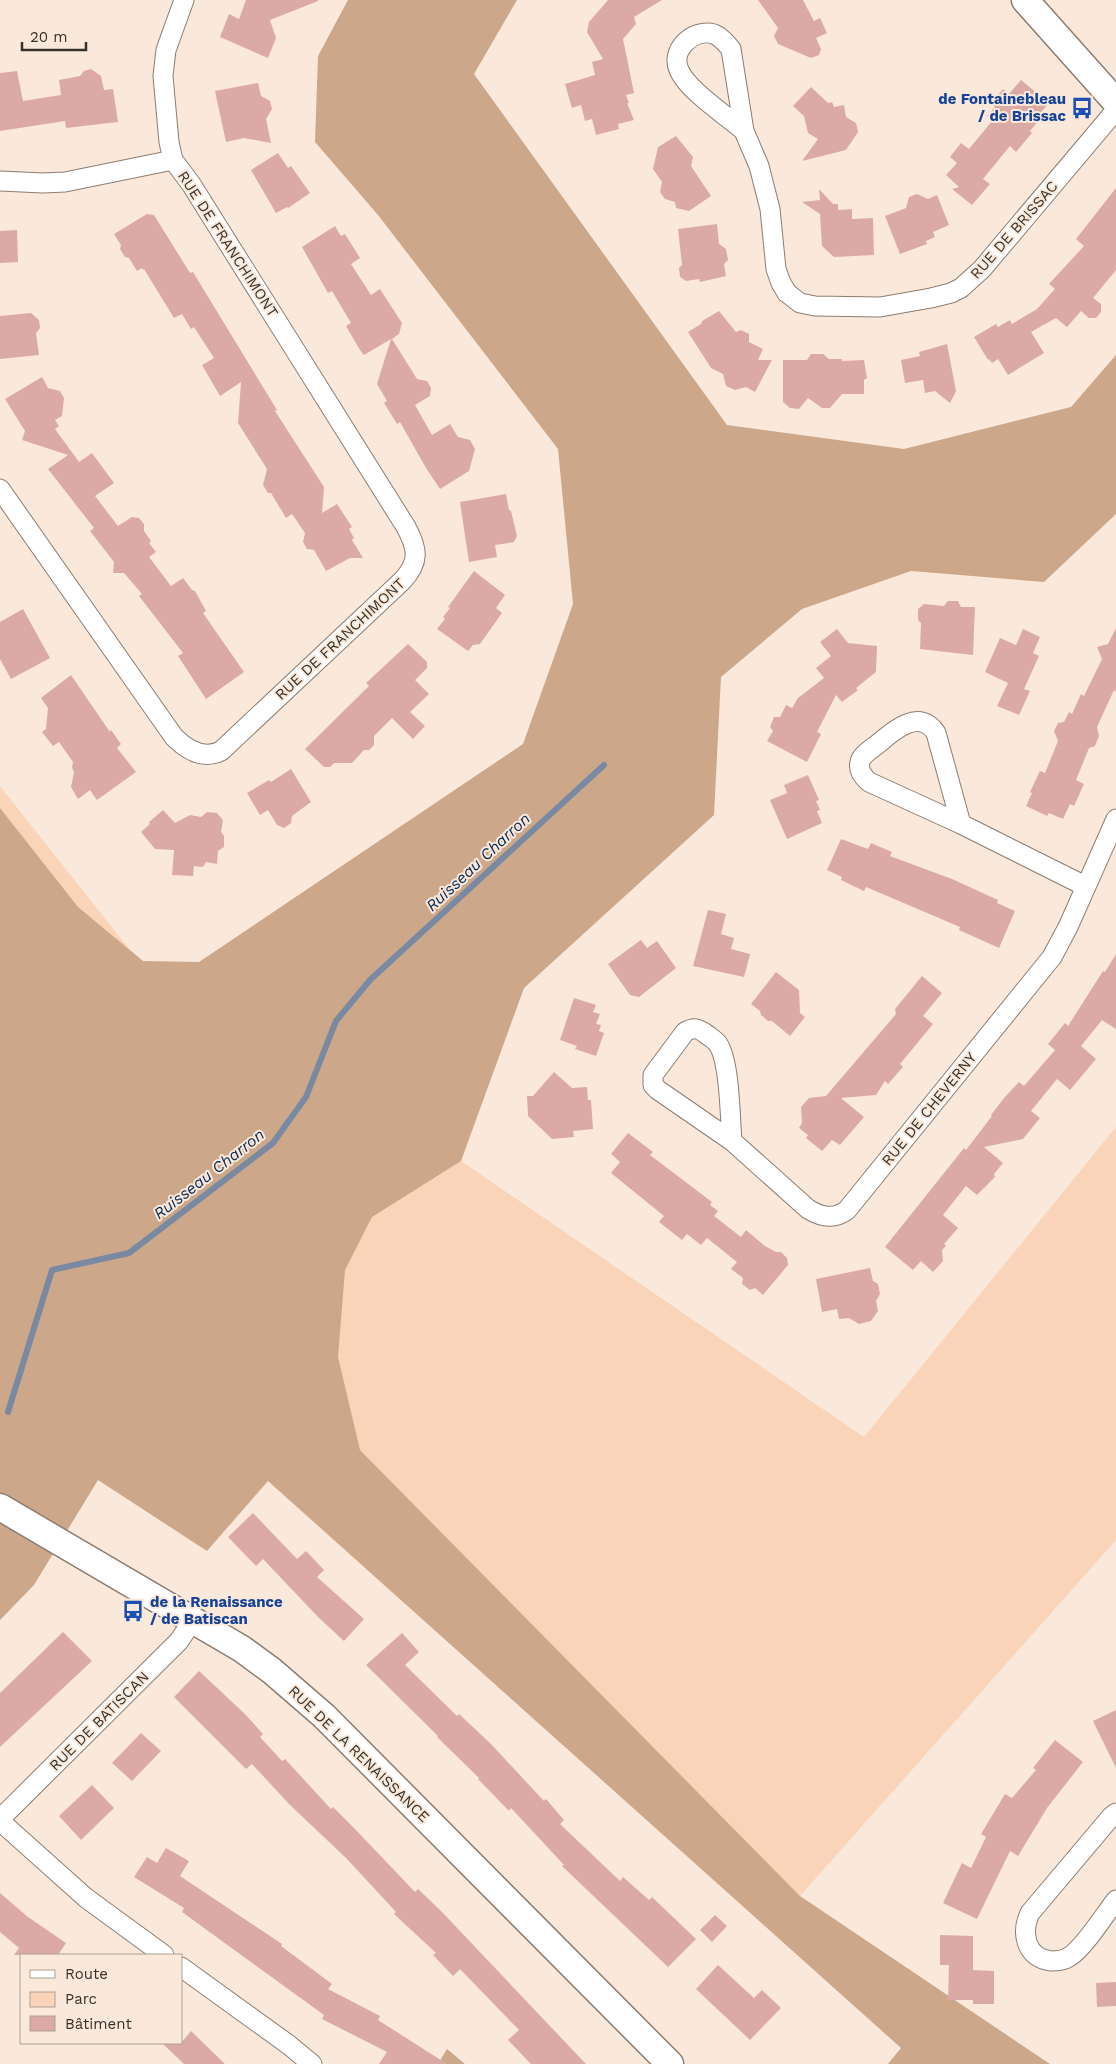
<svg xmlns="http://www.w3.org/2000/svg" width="1116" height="2064" font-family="'Work Sans',sans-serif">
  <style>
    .green { fill: #f9d4b8 }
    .forest { fill: #cca78a }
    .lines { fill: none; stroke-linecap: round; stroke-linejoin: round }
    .stream { stroke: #7989a1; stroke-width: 6 }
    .building { fill: #dcaaa4 }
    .street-casing { stroke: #8c7d71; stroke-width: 21 }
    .secondary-casing { stroke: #8c7d71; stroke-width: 29 }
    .street { stroke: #fff; stroke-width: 19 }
    .secondary { stroke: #fff; stroke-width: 26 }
    .labels { text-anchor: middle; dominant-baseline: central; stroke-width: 4; stroke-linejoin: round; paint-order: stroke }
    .transit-label { font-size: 15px; font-weight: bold; fill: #164399; stroke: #fae9db; text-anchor: end }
    .street-label { font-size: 15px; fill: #37312c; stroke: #fae9db }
    .water-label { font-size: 16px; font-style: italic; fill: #052954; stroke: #fae9db }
  </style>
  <rect width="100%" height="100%" fill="#fae9db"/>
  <path class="green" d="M0,786l130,164 13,11 318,200 403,276 252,-310v413l-316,356 -440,-446 -360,-375z"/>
  <path class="forest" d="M348,0h169l-43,74 253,351 177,24 167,-42 45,-52v159l-72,68 -133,-11 -109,38 -81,68 -7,138 -190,173 -63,173 -89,56 -27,53 -7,87 22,93 440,446 250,168h-162l13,-16 -633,-567 -61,70 -109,-71 -64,105 -34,35v-812l78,99 65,54 56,1 324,-218 50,-140 -15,-155 -180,-234 -63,-73 3,-86z
    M447,2049l18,15h-27z"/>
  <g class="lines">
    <path class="stream" d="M8,1412l44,-142 77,-17 144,-110 33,-46 30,-76 34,-41 234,-215"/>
  </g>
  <path class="building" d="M246,0h72v1l-48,19 6,18 -8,20 -48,-21 9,-23 10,5z
    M608,0h54l-28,17 2,7 -13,15 11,54 -8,2 3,8h-2l7,17 -16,4 1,5 -23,6 -4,-16 -7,2 -4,-16 -9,3 -7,-24 30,-9 -3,-13 11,-3 -16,-27 2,-10z
    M758,0h45l11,21 6,-3 7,15 -11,5 5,11 -2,6 -8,3 -33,-14 -4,-8 4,-8z
    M91,69l10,7 3,14 9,-1 5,33 -52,6 -1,-7 -65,10v-58l17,-2 6,30 38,-6 -2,-15 21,-4 4,-5z
    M1021,80l28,23 -12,14 3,2 -10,12 2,2 -16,19 -6,-6 -27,33 7,5 -18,21 -20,-16 7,-2 -13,-12 11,-12 -7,-6 11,-14 8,6 23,-28 -5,-5 8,-9 -4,-4 12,-14 6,5z
    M258,83l3,13 9,5 2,8 -6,10 5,24 -27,-5 -18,4 -11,-51z
    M811,87l17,16 4,-1 2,5 10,-2 2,12 10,6 2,9 -12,18 -44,11 16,-22 -10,-6 -4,-17 -11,-10z
    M676,136l17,21 -2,9 20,30 -22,15 -13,-3 -1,-6 -10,-3 -5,-7 2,-10 -9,-13 5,-22z
    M278,153l10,15 3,-2 19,27 -22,15 -1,-1 -11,6 -25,-43z
    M1116,188v82l-23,28 8,6v8l-5,6h-7l-8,-7 -14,16 -11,-9 -25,14 13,21 -36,22 -10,-16 -6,4 -3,-4 -1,1 -14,-23 22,-13 2,3 12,-7 2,4 25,-15 18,-20 -6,-5 35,-38 -8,-7z
    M819,189l14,15h5v6l14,-1v10l21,-1 1,37 -40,2 -12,-11 -2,-32 -18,-12 18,-2z
    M917,194l11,5 9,-4 12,30 -16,7 2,5 -9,4 1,3 -27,10 -15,-38 21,-8 3,-11z
    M147,214l7,1 36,58 3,-1 84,138 -2,1 49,76 -2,26 15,-9 15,23 -3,2 5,9 -2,2 11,18h-13l-24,13 -12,-21 -7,-1 -4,-7 2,-9 -13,-19 -6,4 -15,-25h-3l-5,-8 4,-16 -29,-46 3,-41 -21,14 -18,-31 12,-7 -20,-31 -3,2 -9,-15 -8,4 -30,-49 -1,1 -1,-2 -5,3 -8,-13 -4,-1 -5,-8 1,-4 -7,-11z
    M717,224l2,20 7,5 2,11 -4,4 2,12 -26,6 -1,-3 -13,2 -6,-4 -1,-9 3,-3 -4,-36z
    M335,226l6,10 4,-2 15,24 -9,6 20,31 9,-6 22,34 -3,11 -7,5 25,40 10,2 4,7 -1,8 -15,9 17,30 18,-11 8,13 12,3 5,9 -6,22 -29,18 -14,-21 -26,-46 -3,2 -13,-21 3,-2 -10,-17 14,-45 -27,16 -4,-5 -14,-24 5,-3 -19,-32 -4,2 -26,-46z
    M17,230l1,32 -18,1v-32z
    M719,311l17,21 5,-2 8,4v8l14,7 -5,11h14l-17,32 -9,-5 -11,3 -9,-4 -3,-12 -12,-6 -23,-36 13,-8 1,-3z
    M31,313l8,7 1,8 -4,5 3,22 -39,4v-43z
    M947,344l9,47 -6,12 -15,-12 -10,2 -2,-13 -18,3 -4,-23 19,-4 -1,-4z
    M811,354h12l6,5h13v2l22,-1 3,18 -3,2v14h-22l-12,14h-8l-14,-10 -9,11 -9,-1 -7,-6v-42h24z
    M42,377l6,11 12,3 4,7 -2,18 -7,4 4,6 -4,3 24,33 13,-9 22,30 -19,13 23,30 14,-9 7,1 5,6v7l7,10 -2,2 7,9 -7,5 22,29 12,-8 9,12 3,1 11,20 -3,2 41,59 -38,27 -28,-43 5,-3 -44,-57 3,-2 -18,-21h-11l1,-11 -24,-31 4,-3 -46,-59 20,-14 -46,-15 3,-9 -20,-32z
    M506,494l3,16 2,1 6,25 -3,6 -19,3 2,12 -28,5 -9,-60z
    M474,571l31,24 -9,13 6,5 -22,31 -7,1 -5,6 -31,-22 8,-10 -2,-2 7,-9 -2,-1z
    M948,601h10l3,6h14l-2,48 -53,-6 1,-26 -3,-3v-11l6,-5 20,2z
    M23,609l27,49 -39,21 -11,-20v-37z
    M1116,628v64l-2,-2 -17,37 2,9 -4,10 -6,2 -13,32 8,4 -10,22 -4,-2 -7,15 -14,-6 -2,3 -21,-10 6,-13 -2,-1 10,-21 5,2 13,-32 -4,-10 4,-8 6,-1 5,-10 3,2 9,-20 3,2 18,-37 -5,-12 11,-3z
    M837,629l11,14 29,3 -1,26 -20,16 2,2 -16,12 -6,-7 -19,37 4,2 -14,28 -40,-21 6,-10 -3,-4 4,-10h6l6,-12 6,3 6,-10 26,-20 -8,-10 15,-12 -11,-14z
    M1023,629l17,8 -7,16 6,3 -15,33 6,2 -11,24 -22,-9 11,-23 -23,-11 15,-34 16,7z
    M408,644l19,18v6l-12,12 14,14 -19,18 15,14 -12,13 -21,-21 -18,18v9l-5,5h-5l-12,13h-18l-4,4h-6l-19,-18 64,-63 -3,-3z
    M71,675l39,57 1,-2 10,14 -4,4 19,24 -39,28 -7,-10 -12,9 -7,-12 3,-15 -2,-4 1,-6 -14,-20 -6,4 -11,-14 4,-3 2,-21 -7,-10z
    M291,769l20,33 -19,14 -1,7 -7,5 -7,-3 -9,-15 -8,5 -13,-22 22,-13 2,2z
    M808,775l11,25 -3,1 4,9 -3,1 5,12 -35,16 -17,-39 17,-7 -3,-8z
    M163,810l12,13 15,-8 11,2 6,-5 10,1 6,7 -2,12 3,4v11l-6,4 -1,13 -11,-2 -3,5 -9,-1 -1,10 -21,-1 2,-25 -19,-1 -14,-17 9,-8 -1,-2z
    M841,839l27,10 3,-6 21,9 -2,4 62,23 46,21 -1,3 18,8 -16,37 -40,-18 1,-3 -94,-40 -2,4 -23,-11 1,-3 -15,-7z
    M708,910l18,4 -5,20 13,4 -3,11 19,5 -6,23 -51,-11z
    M641,940l6,8 10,-7 19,27 -37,29 -9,-2 -22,-31z
    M1116,954v75l-14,-9 -21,26 15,13 -26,31 -13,-11 -26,32 9,7 -17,21 -39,8 19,16 -9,11 1,3 -18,18 -11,-9 -23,29 15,13 -14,16 2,2 -4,4 1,11 -10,11 -12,-11 -8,9 -28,-23 79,-99 2,2 26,-34 -1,-1 13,-17 15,-16 5,4 31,-36 -7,-6 17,-21 3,3 35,-55 2,1z
    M776,972l23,18 1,23 5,4 -15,19 -18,-15h-4l-7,-6 -1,-4 -9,-7z
    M922,976l20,17 -19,23 10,8 -33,40 3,3 -15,17 -3,-3 -9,14 -35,3 23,19 -24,28 -8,-5 -10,11 -16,-13 2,-3 -9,-7 3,-5 -1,-16 8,-9 17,-2 70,-82 -1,-5z
    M574,998l22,7 -3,7 7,2 -4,10 5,1 -2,6 5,2 -8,23 -21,-7 2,-3 -17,-6z
    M554,1072l18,16 15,-1 1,13h3l2,29 -20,2 1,6 -22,2 -24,-23 -1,-20h6z
    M628,1133l25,19 -3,3 62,47 -2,3 8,6 -4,5 27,21 5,-7 19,16 11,6h5l6,6 1,7 -25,30 -8,-7 -5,2 -8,-6 1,-6 -12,-9 6,-7 -30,-24 -6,7 -14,-11 -5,6 -23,-18 5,-6 -53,-43 9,-11 -9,-8z
    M870,1268l3,13 5,3 2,10 -4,7 2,10 -7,10 -12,3 -10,-6 -10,1 -2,-10 -15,3 -6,-33z
    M253,1513l44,46 9,-8 18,19 -7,7 47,42 -20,22 -25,-23 -56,-59 -7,7 -28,-29z
    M63,1632l29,29 -92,86v-54z
    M402,1633l17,19 -14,13 52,51 2,-2 32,30 53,57 2,-2 18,21 -4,4 60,57 3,-4 26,23 3,-3 44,42 -28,28 -106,-101 2,-1 -53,-57 -2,3 -31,-32 1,-1 -42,-41 1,-1 -72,-71z
    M199,1671l46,43 18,20 -3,3 22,24 3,-2 46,50 2,-2 21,21 61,64 3,-3 24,23 144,152h-55l-23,-24 11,-10 -59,-61 -7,7 -20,-21 3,-2 -42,-39 2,-2 -49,-53 -58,-55 -37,-40 -6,5 -72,-72z
    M1116,1710v58l-23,-47z
    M141,1733l20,18 -29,30 -20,-18z
    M1055,1740l28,22 -36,46 -29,48 -8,-5 -33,68 -34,-16 19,-40 9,5 15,-31 -5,-3 24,-40 7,4 24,-28 -3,-2z
    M92,1785l22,23 -33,32 -22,-24z
    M166,1848l23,13 -9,15 102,68 -1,2 51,38 -4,5 52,27 -2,4 69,44h-68l8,-12 -65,-33 2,-4 -142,-103 2,-4 -50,-31 13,-20 10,6z
    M0,1893l28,24 38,26 -8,12h-44l5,-7 -19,-16z
    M715,1915l12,11 -15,16 -12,-12z
    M940,1935l33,1v34l21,1v33h-21v-4h-25l1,-35h-9z
    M718,1965l36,33 8,-8 19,18 -31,32 -54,-51z
    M1116,1982v24l-19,1 -1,-24z
    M191,2031l34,33h-41l-22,-21h19z"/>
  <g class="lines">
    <g class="street-casing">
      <path id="street" d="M744,131c-17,-15 -57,-41 -65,-61 -9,-20 14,-42 35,-36 7,3 12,9 17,15l13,82 15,35 11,43 6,60 5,14 6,10 13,10 15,3 65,1 51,-9 20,-5 10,-5 21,-19 134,-159
        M0,181l43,2 22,-1 108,-22
        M0,489l174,248c13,13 29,23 47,14l181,-170c18,-19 16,-32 4,-54l-215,-343 -18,-24 -4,-18 -6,-66 3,-26 18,-50
        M961,824l-25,-91c-16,-25 -42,-3 -57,10 -6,5 -17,11 -19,19 -2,8 3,15 9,20l92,42 124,62
        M732,1141c-2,-23 -2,-79 -14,-97 -3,-4 -8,-7 -12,-10 -8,-6 -12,-7 -21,-2l-32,43v10l5,5 74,51 76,68c13,8 26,11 39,1l205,-253 16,-30 48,-108
        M1116,1813l-5,4 -81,96c-9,19 -5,45 21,48 6,0 12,0 18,-4 15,-9 36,-43 47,-57
        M0,1819l179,-178 14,-21
        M0,1821l86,77 78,57
        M181,1967l108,78 23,19"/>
    </g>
    <g class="secondary-casing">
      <path id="secondary" d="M1025,0l91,102
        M0,1507l242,142 30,22 52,45 346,348"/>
    </g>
    <use href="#street" class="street"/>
    <use href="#secondary" class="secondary"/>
  </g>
  <defs>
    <g id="bus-bare" transform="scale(1.725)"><path d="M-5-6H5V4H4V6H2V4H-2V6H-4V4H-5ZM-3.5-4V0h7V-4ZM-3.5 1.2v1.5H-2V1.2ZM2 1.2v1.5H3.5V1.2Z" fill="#1a4fb4" stroke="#fae9db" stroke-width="2.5" paint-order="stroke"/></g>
  </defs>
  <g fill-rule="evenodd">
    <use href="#bus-bare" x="1082" y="108"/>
    <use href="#bus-bare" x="133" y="1611"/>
  </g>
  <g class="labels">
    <g class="transit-label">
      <text x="1066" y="99">de Fontainebleau<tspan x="1066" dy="17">/ de Brissac</tspan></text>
      <text x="150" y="1602" text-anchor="start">de la Renaissance<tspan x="150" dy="17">/ de Batiscan</tspan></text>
    </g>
    <g class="street-label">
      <text transform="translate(1014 230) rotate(-49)">RUE DE BRISSAC</text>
      <text transform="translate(228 244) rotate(57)">RUE DE FRANCHIMONT</text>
      <text transform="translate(340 639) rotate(-43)">RUE DE FRANCHIMONT</text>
      <text transform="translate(929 1109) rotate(-51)">RUE DE CHEVERNY</text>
      <text transform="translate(99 1721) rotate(-45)">RUE DE BATISCAN</text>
      <text transform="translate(359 1754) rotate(44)">RUE DE LA RENAISSANCE</text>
    </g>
    <g class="water-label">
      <text transform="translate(478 862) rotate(-43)">Ruisseau Charron</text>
      <text transform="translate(209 1174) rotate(-38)">Ruisseau Charron</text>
    </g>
  </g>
  <rect x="20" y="1954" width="162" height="90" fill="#fae9db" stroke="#ac9f95"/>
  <rect x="30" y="1970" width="25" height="8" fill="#ffffff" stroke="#ac9f95"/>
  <text x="65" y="1979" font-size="15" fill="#37312c">Route</text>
  <rect x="30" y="1992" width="25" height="15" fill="#f9d4b8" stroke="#ac9f95"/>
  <text x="65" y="2004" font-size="15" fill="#37312c">Parc</text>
  <rect x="30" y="2016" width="25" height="15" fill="#dcaaa4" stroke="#ac9f95"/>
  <text x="65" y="2029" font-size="15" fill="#37312c">Bâtiment</text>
  <path d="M22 42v8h64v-8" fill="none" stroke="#37312c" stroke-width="2.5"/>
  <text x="30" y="42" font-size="15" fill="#37312c" stroke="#fae9db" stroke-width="4" paint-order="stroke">20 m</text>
</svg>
